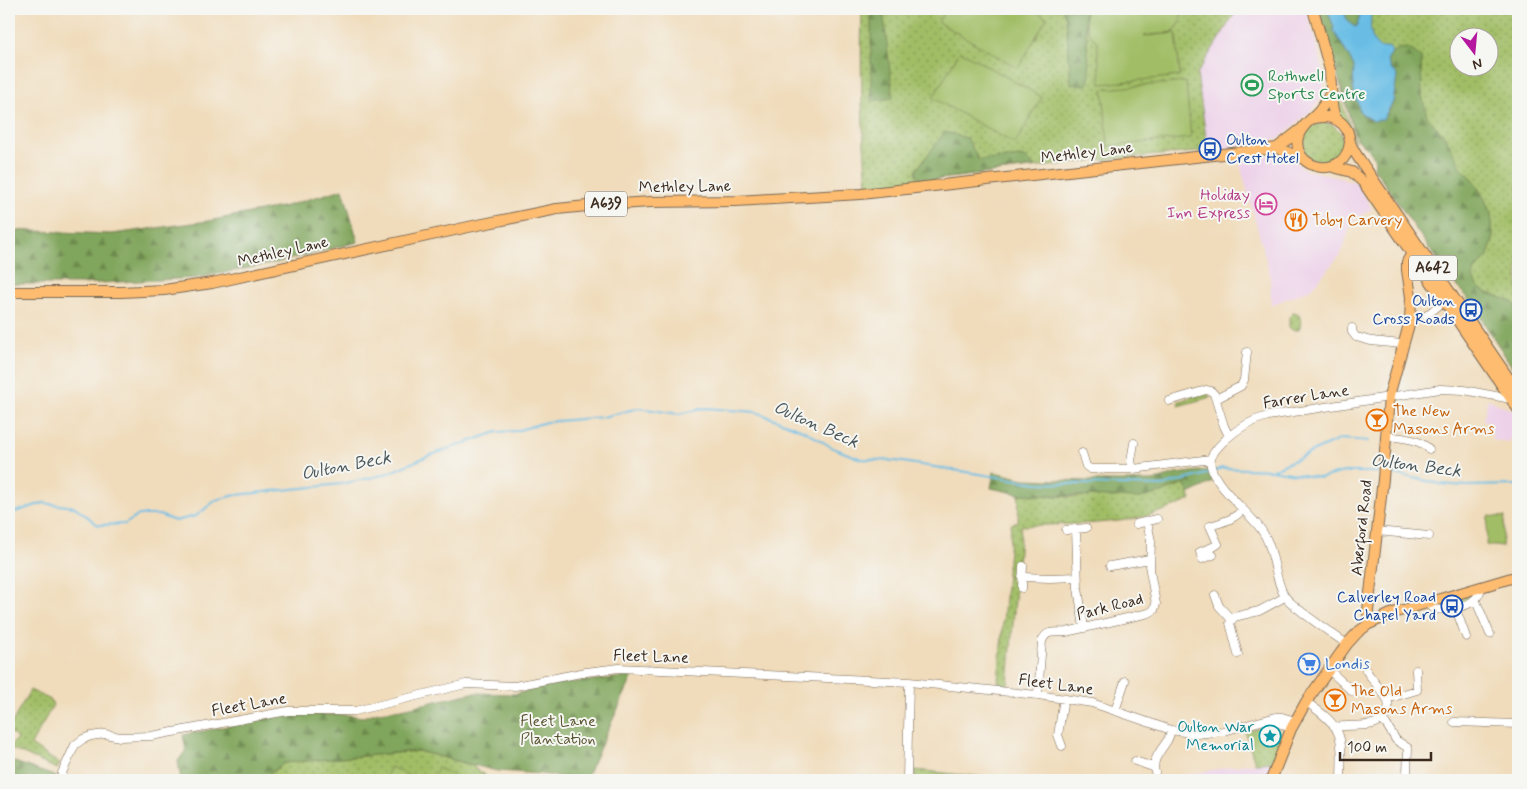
<svg xmlns="http://www.w3.org/2000/svg" width="1527" height="789" font-family="Mynerve,sans-serif">
  <style>
    .built { fill: #edd1e9 }
    .green { fill: url(#green-dots); stroke: #6e7442; fill-rule: evenodd }
    .forest { fill: url(#forest-firs); stroke: #5e683c }
    .pitch { fill: #a1be66; stroke: #6e7442 }
    .water { fill: #69bde5; stroke: #527482 }
    .lines { fill: none; stroke-linecap: round; stroke-linejoin: round }
    .stream { stroke: #69bde5; stroke-width: 2 }
    .minor-casing { stroke: #7a6855; stroke-width: 9 }
    .major-casing { stroke: #7a6855; stroke-width: 12 }
    .minor { stroke: #fff; stroke-width: 8 }
    .major { stroke: #febc70; stroke-width: 10 }
    .labels { text-anchor: middle; dominant-baseline: central; stroke-width: 4; stroke-linejoin: round; paint-order: stroke }
    .shield { fill: #f6f6f2; stroke: #73675e; stroke-width: 1 }
    .shield-label { font-size: 15px; font-weight: bold; fill: #3b2a1e }
    .leisure-label { font-size: 16px; fill: #27864d; stroke: #f6f6f2; text-anchor: start }
    .transit-label { font-size: 16px; fill: #164399; stroke: #f6f6f2; text-anchor: end }
    .street-label { font-size: 16px; fill: #3b2a1e; stroke: #f6f6f2 }
    .hotel-label { font-size: 16px; fill: #b23c85; stroke: #f6f6f2; text-anchor: end }
    .food-label { font-size: 16px; fill: #c56008; stroke: #f6f6f2; text-anchor: start }
    .shop-label { font-size: 16px; fill: #366cbe; stroke: #f6f6f2; text-anchor: start }
    .park-label { font-size: 16px; fill: #5a5634; stroke: #f6f6f2 }
    .culture-label { font-size: 16px; fill: #0d838f; stroke: #f6f6f2; text-anchor: end }
    .water-label { font-size: 18px; font-style: italic; fill: #49565a; stroke: #f6f6f2 }
  </style>
  <defs>
    <pattern id="green-dots" width="8" height="8" patternUnits="userSpaceOnUse" patternTransform="scale(1.25)"><rect width="8" height="8" fill="#a1be66"/><path d="M2 2h.1M6 6h.1" fill="none" stroke="#849b53" stroke-width="1.8" stroke-linecap="round"/></pattern>
    <pattern id="forest-firs" width="22" height="20" patternUnits="userSpaceOnUse" patternTransform="scale(1.25)"><rect width="22" height="20" fill="#80a55b"/><path d="M5 1l3.5 6h-7zM16 11l3.5 6h-7z" fill="#6a874b"/></pattern>
  </defs>
  <rect width="100%" height="100%" fill="#f6f6f2"/>
  <filter id="ink" filterUnits="userSpaceOnUse"><feTurbulence type="fractalNoise" baseFrequency=".02" numOctaves="2"/><feDisplacementMap in="SourceGraphic" scale="10" xChannelSelector="R" yChannelSelector="G"/><feConvolveMatrix kernelMatrix="1 2 1 2 8 2 1 2 1" color-interpolation-filters="sRGB"/></filter>
  <filter id="wash" filterUnits="userSpaceOnUse"><feTurbulence type="fractalNoise" baseFrequency=".0096" numOctaves="4" result="noise"/><feDisplacementMap in="SourceGraphic" scale="20" xChannelSelector="R" yChannelSelector="G"/><feGaussianBlur stdDeviation="1.12" result="paint"/><feColorMatrix in="noise" values="0 0 0 0 0 0 0 0 0 0 0 0 0 0 0 0 0 1.4 0 .05"/><feComposite in="paint" operator="in"/></filter>
  <g filter="url(#wash)">
    <rect width="100%" height="100%" fill="#f0dcbb"/>
    <path class="built" d="M1250,9h56l18,63v19l-9,16 -35,31 -15,6 -57,7 -11,-77 39,-61z
      M1262,155l22,1 9,4 14,11 19,3 31,9 15,26 -20,12 -11,33 -30,35 -40,16 -1,-31 -31,-113 14,-2z
      M1488,399l27,13 3,4v18h-6l-2,8 -18,-2v-17l-9,-3z
      M1273,762l-7,18h-81l-1,-5 63,-11z"/>
    <path class="green" d="M862,9h388l-15,4 -38,61 11,77 -110,9 -174,21 -57,5c-5,-60 -7,-118 -5,-177z
      M1319,9h199v367l-46,-72 -30,-37 -68,-99c5,-15 -12,-22 -19,-32zM1460,38h30v30h-30z
      M1337,87l18,56 -14,-23 -6,-17z
      M1303 143a20 20 0 1 1 40 0a20 20 0 1 1-40 0Z
      M1293,313l5,1 3,5 -1,8 -2,3h-6l-3,-3v-10z
      M1205,393l6,4 -33,9 1,-5z
      M1185,483l6,17c-19,8 -38,15 -58,19 -37,6 -75,5 -112,7l-13,159 -10,-2 13,-159 7,-2 1,-28 53,3 89,-4z
      M1476,593l-7,7 -9,4 -1,-3 -7,2 1,3 -14,2 -5,-3z
      M30,690l21,10 2,5 -22,40 29,19 -3,5 -48,-21 8,-10 -8,-6v-4z
      M1270,726c7,1 11,5 12,13l-9,23 -18,1 -10,-32z
      M418,751l57,15 -1,2 10,6 3,6h-226l23,-17z
      M915,770l96,10h-96z"/>
    <path class="forest" d="M871,9h12l10,89 -22,3z
      M1063,9h21l6,66 -3,10 -16,-1 -5,-65z
      M1319,9h8l7,18 -1,2 21,37 -1,22 9,27 8,5 17,-5 6,-13 3,-28 -5,-4 -4,-9c9,-17 22,-16 34,-3l1,37 5,22 19,21 15,29 11,11 12,20 7,16 2,21 -1,9 -5,13 -12,13 -2,8c8,20 29,16 42,26l3,19v53l-46,-72 -30,-37 -68,-99c5,-15 -12,-22 -19,-32z
      M1343,9h16l1,7 -3,10 -2,1 -7,-5z
      M945,132l22,6 11,21 5,1 38,-3 5,1 9,9 -111,14 -7,-5 -1,-3 1,-4z
      M343,189l15,53 -83,21 -78,15 -116,6h-72v-54l103,4 96,-13 78,-15z
      M1208,470l5,12 -24,12 -5,-11 -23,10 -21,5 -121,-4 -28,-6 3,-16 30,7 63,2h66l23,-7z
      M633,676l-48,104 -44,-6 -44,-3 -79,-20 -134,12 -23,17h-80l-3,-19 8,-11 -3,-15 104,-21 61,1 15,2 15,-5 24,-3 70,-16 43,1 41,-10z
      M9,760l48,17v3h-48z"/>
    <path class="pitch" d="M946,9h85l16,9 -29,50 -80,-46z
      M1085,9h97l-2,14 -6,9 -30,4 32,-3 4,43 -79,8 -4,-43c-12,-8 -11,-19 -12,-32z
      M960,51l82,46 -27,47 -82,-46z
      M1186,82l5,56 -83,8 -5,-57z
      M1488,516l17,1 -3,30 -16,-2z
      M391,767l27,13h-34z
      M438,768l24,12h-30z"/>
    <path class="water" d="M1327,9h16l5,13 7,5 2,-1 3,-10 -1,-7h13c-2,12 -4,31 8,39l9,-1 3,5 -5,9 4,9 4,2 2,4 -4,26 -10,17 -10,2 -13,-9 -7,-24 1,-22 -21,-37 1,-2z"/>
    <g class="lines">
      <path class="stream" d="M1272,470l69,-31 27,2
        M1214,471l8,-3 50,2 48,8 24,-6h36
        M1387,472l53,12 26,2 52,-1
        M9,514l34,-11 32,4 23,18 27,-1 14,-9h20l16,6 21,-5 20,-16 20,-5 105,-11 42,-9 45,-19 69,-24 19,-1 30,-9 57,-5 36,-9 40,6 26,-6 51,4 49,19 28,17 28,11 35,2 141,22 125,3 48,-13"/>
    </g>
  </g>
  <g filter="url(#ink)">
    <g class="lines">
      <g class="minor-casing">
        <path id="minor" d="M1426,316l18,-15
          M1352,328v4l4,5c6,1 11,4 17,4 11,2 20,1 31,4
          M1216,399l25,-13 3,-6 3,-28
          M1169,401l37,-11 5,1 3,3 10,32 5,10
          M1386,436c15,2 32,2 43,13
          M1082,453l4,13 4,3h43l78,-10
          M1133,469l-2,-8 3,-18
          M1136,524l21,-5
          M1076,529l2,59 6,40
          M1066,530l20,-2
          M1377,531l52,5
          M1213,555l-11,4 -2,-7 15,-6 3,-2 -8,-18c13,-4 24,-6 33,-17
          M1110,566l40,-7
          M1022,577l28,1 27,-1
          M1022,588l1,-22
          M1215,595l4,11 12,13
          M1475,599l15,35
          M1427,603l6,6c17,2 46,-2 48,-22
          M1456,609l10,28
          M1347,644c-13,-9 -57,-38 -63,-49 -10,-17 -9,-45 -22,-64 -10,-17 -57,-51 -51,-73 3,-8 9,-13 14,-18 12,-11 27,-20 43,-24l172,-27 24,1 47,9
          M1238,654l-8,-31 4,-6 25,-6 26,-14
          M1329,670l23,21
          M1038,695l4,-54c5,-12 14,-8 24,-9l83,-19 5,-3 2,-6 -6,-33 1,-30 -4,-19
          M1387,699l30,-9 -1,-20
          M1306,702c39,26 36,34 35,78
          M1115,711l10,-30
          M1267,720l10,2 14,7
          M1382,721l4,3 10,16 12,8 -1,25
          M1454,722l64,2
          M1335,727c17,-4 47,5 53,-17 1,-4 1,-7 -1,-11 -6,-10 -15,-19 -21,-29
          M1062,746l-4,-11 6,-37
          M1135,761l18,6
          M1155,772c-4,-11 6,-22 12,-31 2,-3 3,-8 4,-11
          M62,780v-7l13,-28 8,-6 8,-3 14,-2 15,3 31,-1 137,-25h67l111,-27 49,2 71,-14 33,-4 290,14 129,13 54,8 79,27 26,4 27,-3 52,-14h6l13,4
          M907,780l2,-98"/>
      </g>
      <g class="major-casing">
        <path id="major" d="M1313,9l17,61 2,35 3,14
          M1331,93c-4,6 -7,12 -11,17 -7,9 -19,15 -22,27 -7,34 48,44 52,5
          M1311,119c14,-4 28,-3 36,11 2,4 2,10 4,15 4,9 10,16 15,24l152,223
          M1277,148l23,-18
          M1333,167l19,5 11,10 155,227
          M9,292h112l43,-2 48,-7 261,-57 84,-17 30,-3 64,-4 85,-1 125,-7 416,-46 27,11
          M1369,624l-1,-13 15,-132 6,-83 21,-75 1,-24 -4,-27v-8l5,-9
          M1271,780l20,-51 15,-27 41,-58 11,-12 11,-8 24,-11 125,-37"/>
      </g>
      <use href="#minor" class="minor"/>
      <use href="#major" class="major"/>
    </g>
  </g>
  <defs>
    <g id="stadium-ring" transform="scale(1.125)"><circle r="9.5" fill="#f6f6f2" stroke="#2e9e5b" stroke-width="1.5"/><path d="M0-5a6.5 5 0 1 0 0 10a6.5 5 0 1 0 0-10ZM-3.5-1.8h7v3.6h-7Z" fill="#2e9e5b"/></g>
    <g id="bus-ring" transform="scale(1.125)"><circle r="9.5" fill="#f6f6f2" stroke="#1a4fb4" stroke-width="1.5"/><path d="M-5-6H5V4H4V6H2V4H-2V6H-4V4H-5ZM-3.5-4V0h7V-4ZM-3.5 1.2v1.5H-2V1.2ZM2 1.2v1.5H3.5V1.2Z" fill="#1a4fb4"/></g>
    <g id="hotel-ring" transform="scale(1.125)"><circle r="9.5" fill="#f6f6f2" stroke="#d1479c" stroke-width="1.5"/><path d="M-6-4.5h1.5V1H6V5H4.5V3h-9V5H-6ZM-4 0a1.8 1.8 0 1 1 3.6 0ZM.5 0V-2.5h3Q6-2.5 6 0Z" fill="#d1479c"/></g>
    <g id="restaurant-ring" transform="scale(1.125)"><circle r="9.5" fill="#f6f6f2" stroke="#e8710a" stroke-width="1.5"/><path d="M-5-6h1v4h1v-4h1v4h1v-4h1v5L-1.5 .5V6h-2V.5L-5-1ZM5-6V6H3V1.5H1.5Q1.5-4 5-6Z" fill="#e8710a"/></g>
    <g id="bar-ring" transform="scale(1.125)"><circle r="9.5" fill="#f6f6f2" stroke="#e8710a" stroke-width="1.5"/><path d="M-6-5H6L.8 .8V4.5H3.5V6h-7V4.5H-.8V.8Z" fill="#e8710a"/></g>
    <g id="supermarket-ring" transform="scale(1.125)"><circle r="9.5" fill="#f6f6f2" stroke="#3f7fe0" stroke-width="1.5"/><path d="M-6-5.5h2.5l.6 2H6L4.5 2H-2.5L-4.4-4H-6ZM-1.5 3.2a1.3 1.3 0 1 0 .1 0ZM3 3.2a1.3 1.3 0 1 0 .1 0Z" fill="#3f7fe0"/></g>
    <g id="sight-ring" transform="scale(1.125)"><circle r="9.5" fill="#f6f6f2" stroke="#0f9aa8" stroke-width="1.5"/><path d="M0-6L1.8-2.2L6-1.7L2.9 1.2L3.7 5.4L0 3.3L-3.7 5.4L-2.9 1.2L-6-1.7L-1.8-2.2Z" fill="#0f9aa8"/></g>
  </defs>
  <g fill-rule="evenodd">
    <use href="#stadium-ring" x="1252" y="85"/>
    <use href="#bus-ring" x="1210" y="149"/>
    <use href="#hotel-ring" x="1266" y="204"/>
    <use href="#restaurant-ring" x="1296" y="220"/>
    <use href="#bus-ring" x="1471" y="310"/>
    <use href="#bar-ring" x="1377" y="420"/>
    <use href="#bus-ring" x="1452" y="606"/>
    <use href="#supermarket-ring" x="1309" y="664"/>
    <use href="#bar-ring" x="1335" y="700"/>
    <use href="#sight-ring" x="1270" y="736"/>
  </g>
  <g class="labels">
    <g class="shield">
      <rect x="585" y="191.5" width="42" height="25" rx="4"/>
      <rect x="1409" y="255.5" width="48" height="25" rx="4"/>
    </g>
    <g class="shield-label">
      <text x="606" y="204">A639</text>
      <text x="1433" y="268">A642</text>
    </g>
    <g class="leisure-label">
      <text x="1268" y="76">Rothwell<tspan x="1268" dy="18">Sports Centre</tspan></text>
    </g>
    <g class="transit-label">
      <text x="1226" y="140" text-anchor="start">Oulton<tspan x="1226" dy="18">Crest Hotel</tspan></text>
      <text x="1455" y="301">Oulton<tspan x="1455" dy="18">Cross Roads</tspan></text>
      <text x="1436" y="597">Calverley Road<tspan x="1436" dy="18">Chapel Yard</tspan></text>
    </g>
    <g class="street-label">
      <text transform="translate(1087 153) rotate(-7)">Methley Lane</text>
      <text transform="translate(685 187) rotate(-1)">Methley Lane</text>
      <text transform="translate(283 252) rotate(-13)">Methley Lane</text>
      <text transform="translate(1306 397) rotate(-9)">Farrer Lane</text>
      <text transform="translate(1362 528) rotate(-84)">Aberford Road</text>
      <text transform="translate(1110 607) rotate(-14)">Park Road</text>
      <text transform="translate(651 657) rotate(2)">Fleet Lane</text>
      <text transform="translate(1056 685) rotate(8)">Fleet Lane</text>
      <text transform="translate(249 705) rotate(-10)">Fleet Lane</text>
    </g>
    <g class="hotel-label">
      <text x="1250" y="195">Holiday<tspan x="1250" dy="18">Inn Express</tspan></text>
    </g>
    <g class="food-label">
      <text x="1312" y="220">Toby Carvery</text>
      <text x="1393" y="411">The New<tspan x="1393" dy="18">Masons Arms</tspan></text>
      <text x="1351" y="691">The Old<tspan x="1351" dy="18">Masons Arms</tspan></text>
    </g>
    <g class="shop-label">
      <text x="1325" y="664">Londis</text>
    </g>
    <g class="park-label">
      <text x="558" y="721">Fleet Lane<tspan x="558" dy="18">Plantation</tspan></text>
    </g>
    <g class="culture-label">
      <text x="1254" y="727">Oulton War<tspan x="1254" dy="18">Memorial</tspan></text>
    </g>
    <g class="water-label">
      <text transform="translate(816 425) rotate(24)">Oulton Beck</text>
      <text transform="translate(346 466) rotate(-11)">Oulton Beck</text>
      <text transform="translate(1416 466) rotate(7)">Oulton Beck</text>
    </g>
  </g>
  <rect width="1527" height="789" fill="none" stroke="#f6f6f2" stroke-width="30"/>
  <g transform="translate(1474 52) rotate(164)"><circle r="24" fill="#f6f6f2" stroke="#aba49d"/>
  <path d="M0-4L9 19L0 12L-9 19Z" fill="#b5179e"/>
  <text y="-8" font-size="14" font-weight="bold" text-anchor="middle" fill="#3b2a1e">N</text>
  </g>
  <path d="M1340 752v8h91v-8" fill="none" stroke="#3b2a1e" stroke-width="2.5"/>
  <text x="1347" y="752" font-size="15" fill="#3b2a1e" stroke="#f6f6f2" stroke-width="4" paint-order="stroke">100 m</text>
</svg>
